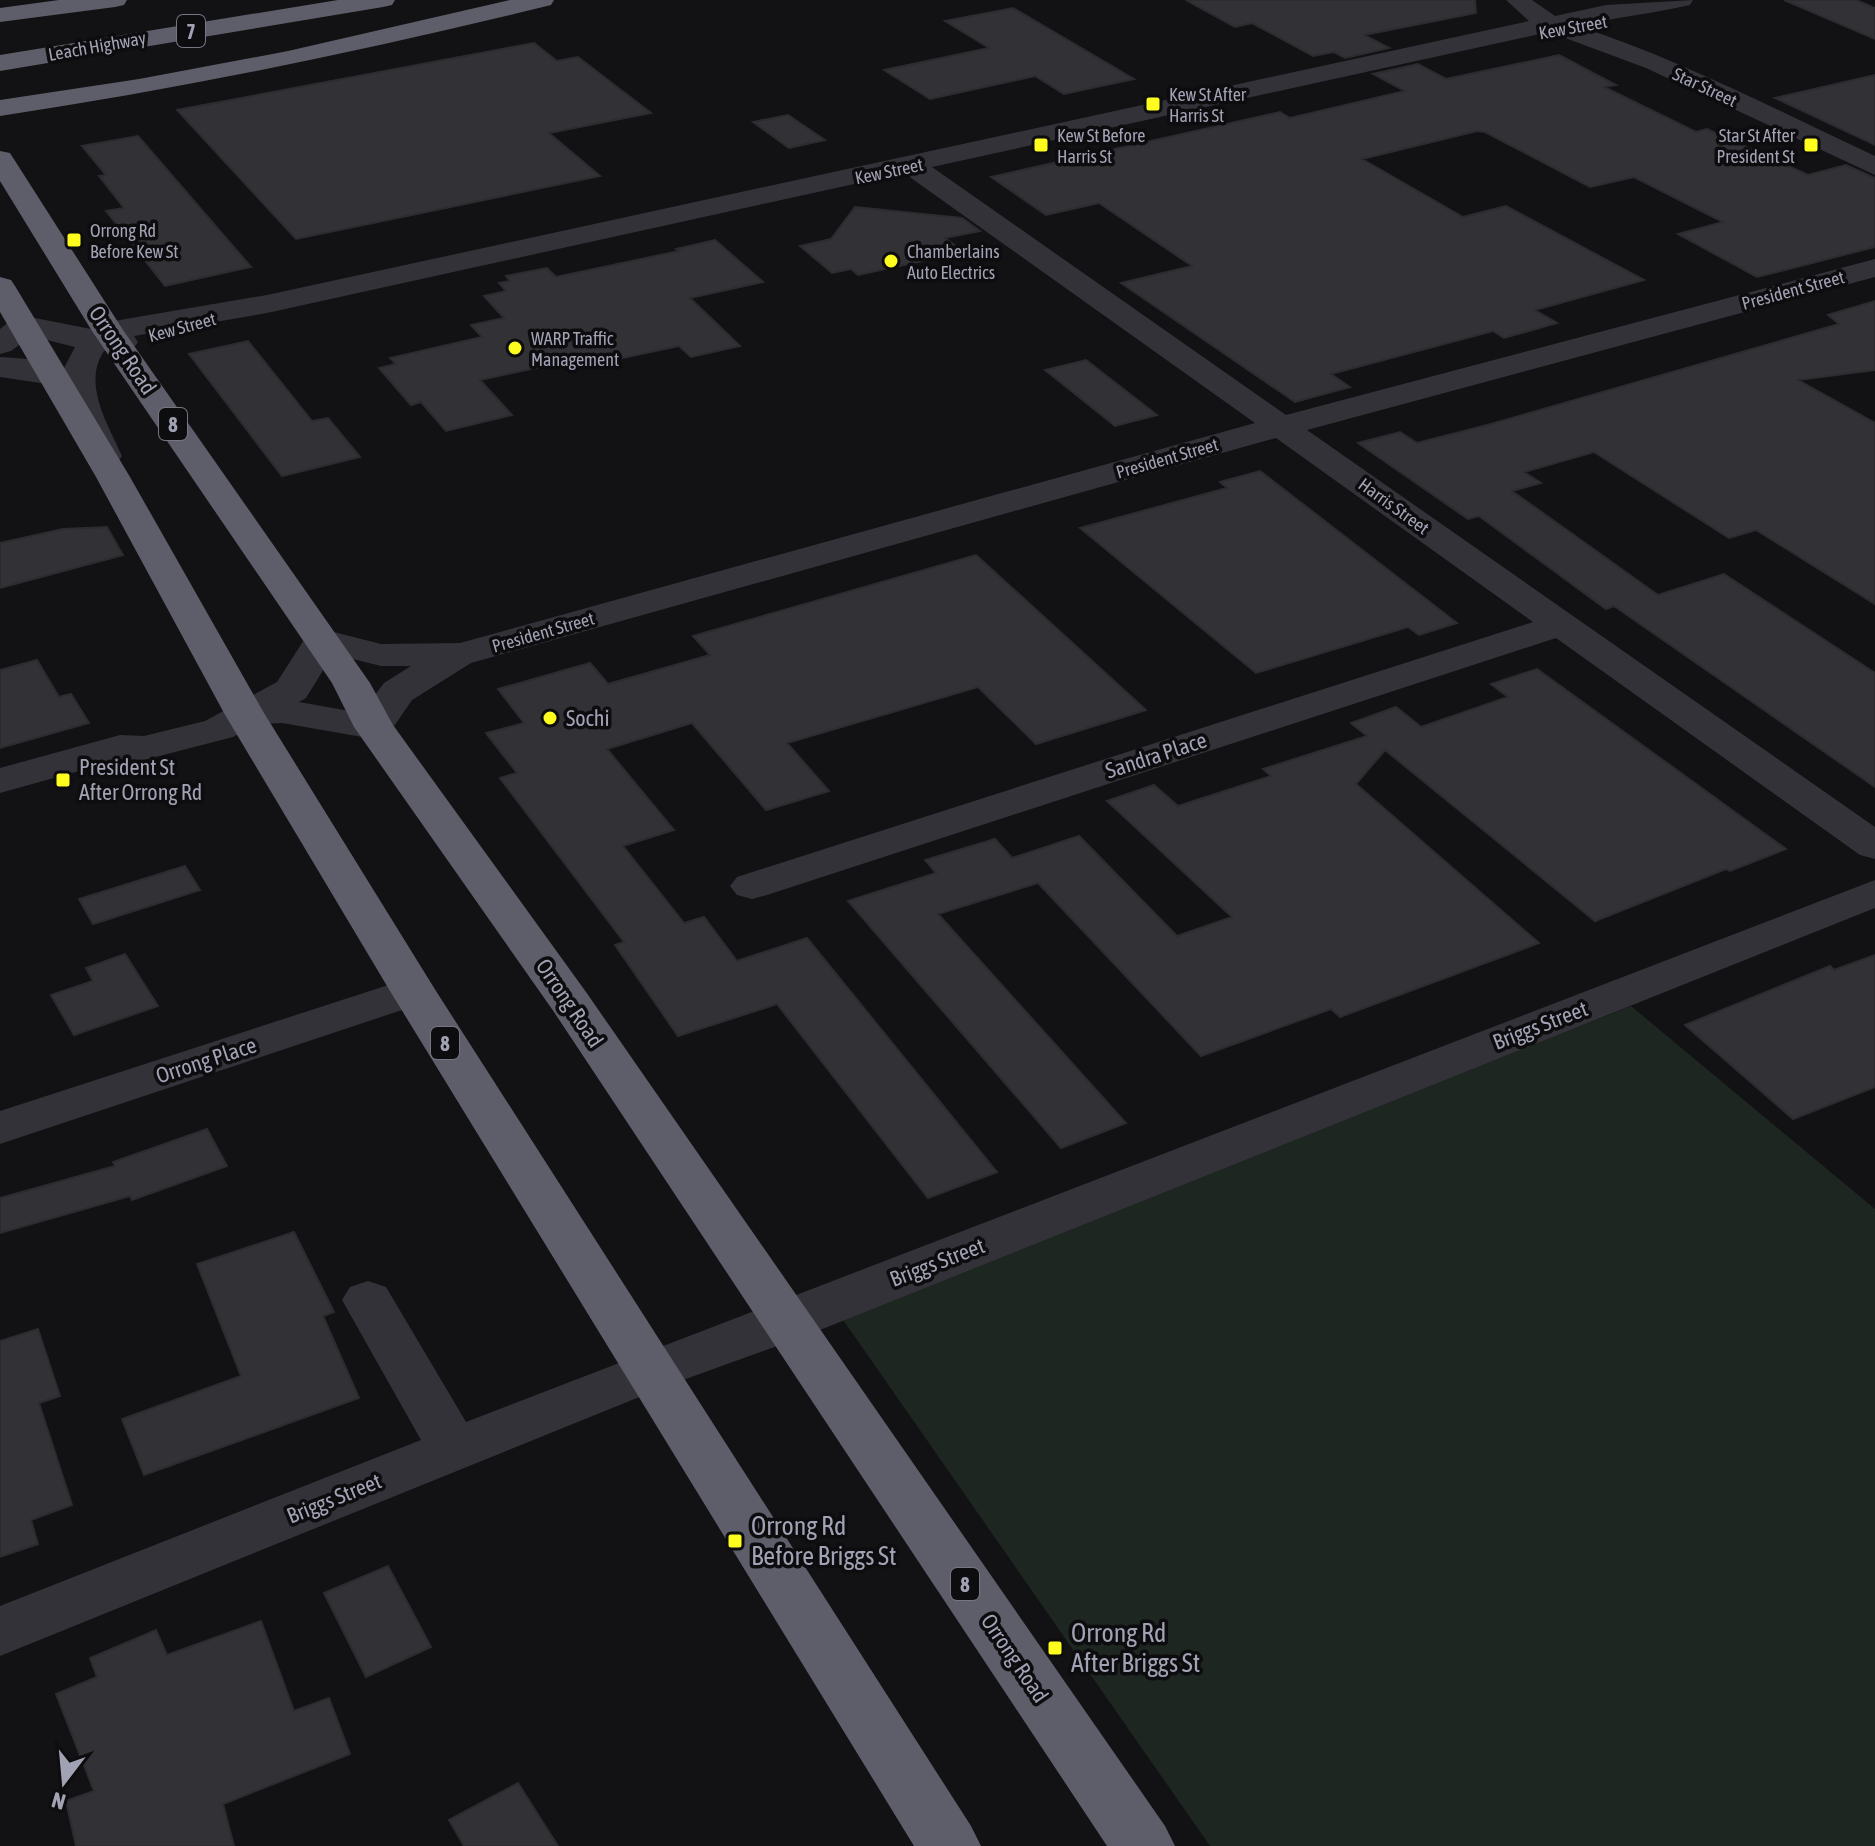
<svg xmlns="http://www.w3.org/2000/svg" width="1875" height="1846" font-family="'Asap Condensed',sans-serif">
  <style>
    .green { fill: #1d2621 }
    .building { fill: #323135; stroke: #2d2b2f; stroke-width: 2 }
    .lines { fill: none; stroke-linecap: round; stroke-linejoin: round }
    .minor { fill: #333238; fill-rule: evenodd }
    .highway { fill: #5e5e6a; fill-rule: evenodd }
    .poi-dot { fill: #fffd1e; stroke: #0d0c0e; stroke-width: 3 }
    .labels { text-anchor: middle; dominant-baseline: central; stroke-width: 7; stroke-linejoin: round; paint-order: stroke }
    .far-street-label { font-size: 18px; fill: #a2a2b5; stroke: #0d0c0e }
    .far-poi-label { font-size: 18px; fill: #a2a2b5; stroke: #0d0c0e; text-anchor: start }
    .shield { fill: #0d0c0e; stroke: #757583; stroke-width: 2 }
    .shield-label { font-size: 20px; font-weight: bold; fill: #a2a2b5 }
    .street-label { font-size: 22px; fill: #a2a2b5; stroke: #0d0c0e }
    .poi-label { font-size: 22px; fill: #a2a2b5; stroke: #0d0c0e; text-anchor: start }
    .near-poi-label { font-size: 26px; fill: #a2a2b5; stroke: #0d0c0e; text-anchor: start }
  </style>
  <rect width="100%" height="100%" fill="#121113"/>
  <path class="green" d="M1631,1006l244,203v637h-665l-369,-529z"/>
  <path class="building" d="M1186,0h289l1,13 -112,22 25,13 -44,10 -11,-6 -21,4 -61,-33 -17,4z
    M1784,0h72l19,8v31z
    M1013,8l121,71 -70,15 -29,-18 -105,23 -46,-29 105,-22 -44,-27z
    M534,43l23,18 21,-4 73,56 -102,20 51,43 -304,63 -119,-129z
    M1559,55l57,30 -12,2 92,45 11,-3 101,46 38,-10 29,13v69l-118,30 -79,-43 45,-12 -89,-45 -44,10 -105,-55 -8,-1 -115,28 101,58 43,-11 138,74 -109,30 22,13 -53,15 -11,-7 -162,43 19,13 -55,15 -174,-119 71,-17 -93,-63 -53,12 -55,-38 289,-65 10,6 115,-27 -32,-17 45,-10 28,15z
    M1875,75v70l-100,-47z
    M788,115l37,25 -36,8 -36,-26z
    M138,136l113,131 -86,19 -59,-75 18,-3 -25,-32 7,-1 -24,-29z
    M855,207l107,11 18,13 -35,7 19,14 -106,23 -7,-6 -19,4 -32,-27 31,-7z
    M715,240l48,42 -73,16 50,48 -49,11 -12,-11 -80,17 -8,-7 -111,24 32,35 -66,16 -25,-29 -10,3 -32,-37 17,-4 -6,-6 92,-21 -11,-12 33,-7 -20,-22 22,-5 -7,-8 11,-2 -4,-5 41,-8 9,9 123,-26 -3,-2z
    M1875,301v69l-77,10 77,43v181l-119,-74 -27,8 -135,-86 -70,20 17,11 -29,8 146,104 66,-21 151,99v114l-261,-181 -8,3 -127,-93 -11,3 -110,-76 42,-11 17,11 74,-19 348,-100 -11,-9z
    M248,341l64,80 16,-3 32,39 -78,19 -93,-122z
    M1086,360l71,55 -42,11 -70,-56z
    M1260,471l197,152 -38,12 -11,-8 -152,46 -176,-145 147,-40 -7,-6z
    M107,527l16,28 -123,33v-45l63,-14z
    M976,555l170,155 -110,34 -58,-57 -191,56 42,48 -63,19 -74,-87 -85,26 67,81 -51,16 61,77 20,-6 33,44 70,-23 190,234 -69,26 -151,-194 -99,32 -63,-91 9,-3 -124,-164 17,-5 -31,-40 38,-10 -26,-34 92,-26 18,21 102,-29 -17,-19z
    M37,660l22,37 12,-3 18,29 -89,25v-78z
    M1537,669l249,180 -56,22 -4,-2 -131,52 -210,-171 -29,34 183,159 -199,74 -9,-8 -130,47 -163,-173 -100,31 188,209 -65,25 -213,-247 88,-28 -11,-13 70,-21 17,19 67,-22 98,100 55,-19 -125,-116 47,-16 24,21 93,-30 -8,-7 104,-33 -16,-13 45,-16 25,20 87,-30 -17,-13z
    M185,866l15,24 -107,34 -14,-25z
    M125,954l33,52 -84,29 -23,-40 42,-14 -7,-13z
    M1875,955v132l-82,32 -108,-94 145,-59 4,4z
    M207,1129l20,37 -95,34 -2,-4 -130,37v-35l115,-32 -2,-4z
    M294,1232l40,80 -11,4 36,82 -215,77 -22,-56 119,-43 -44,-112z
    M38,1329l22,67 -21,7 33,102 -41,15 7,24 -38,13v-216z
    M388,1566l43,81 -65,30 -42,-84z
    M261,1621l33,90 35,-13 21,56 -127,50 11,42h-158l-10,-45 28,-10 -38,-97 41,-17 -7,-19 66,-28 11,25z
    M518,1783l40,63h-94l-15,-26z"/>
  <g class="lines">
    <path class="minor" d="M1506,0h26l23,16 51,-11 87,-5 -3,5c-38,9 -75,12 -112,21 103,34 199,84 297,130v19l-229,-107 -97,-36 -617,135 354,248 589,-156v18l-568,153 568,397v32l-15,-4 -304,-217 -789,257 -15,4 -15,-4 -7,-9 7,-9 796,-255 -257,-184 -805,225 -59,37 -24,35 -14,4 -92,-16 -24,1 -25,13 -89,23 -22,-1 -122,34v-25l120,-33 24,1 61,-15 72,-39 32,-50 13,-3 59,15 79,-1 795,-220 -351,-250 -637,140 -133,23 4,6 -5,7 -29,2c-22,33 4,73 18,105l-5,7 -12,3 -12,-3 -5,-7 -21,-51 -4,-22 -9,2 -54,-8v-20l29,2 35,9 11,-21 -44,-11 -20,15 -11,3v-25l14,-11 11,-2 66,13 17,-7 159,-27 1262,-274zM333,654l48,12h30l-27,17 -23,30 -62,-11 7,-4z
      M1875,880v28l-1070,428 -136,49 -669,271v-50l421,-166 -79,-140 8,-13 18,-6 18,6 80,135z
      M413,977l16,4 7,10 -7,10 -429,143v-33z"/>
    <path class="highway" d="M59,0h68l-3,5 -9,2 -115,15v-14z
      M338,0h57l-3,5 -9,2 -383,64v-16z
      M510,0h44l-3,5c-183,45 -365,83 -551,111v-16l139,-21 149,-28z
      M0,151l10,2 113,177 247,353 23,42 193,267 579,834 10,20h-68l-553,-834 -200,-285 -22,-44 -240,-352 -92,-150z
      M0,277l11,3 4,6 115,191 134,236 172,278 535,835 10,20h-67l-524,-855 -166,-278 -128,-236 -96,-165z"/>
  </g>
  <g class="poi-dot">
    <rect x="1145" y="96" width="16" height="16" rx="4"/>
    <rect x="1033" y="137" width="16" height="16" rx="4"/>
    <rect x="1803" y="137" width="16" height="16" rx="4"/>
    <rect x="66" y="232" width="16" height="16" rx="4"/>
    <circle cx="891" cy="261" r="8"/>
    <circle cx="515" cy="348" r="8"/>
    <circle cx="550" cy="718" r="8"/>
    <rect x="55" y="772" width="16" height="16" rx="4"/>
    <rect x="727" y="1533" width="16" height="16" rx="4"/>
    <rect x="1047" y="1640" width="16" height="16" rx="4"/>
  </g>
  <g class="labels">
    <g class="far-street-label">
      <text transform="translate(1573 27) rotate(-10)">Kew Street</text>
      <text transform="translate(97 46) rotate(-10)">Leach Highway</text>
      <text transform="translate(1705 87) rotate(25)">Star Street</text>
      <text transform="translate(889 171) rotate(-12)">Kew Street</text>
      <text transform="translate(1793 290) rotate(-15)">President Street</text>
      <text transform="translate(182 327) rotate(-15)">Kew Street</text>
      <text transform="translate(1167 458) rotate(-16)">President Street</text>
      <text transform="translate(1394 506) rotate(36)">Harris Street</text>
      <text transform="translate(543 632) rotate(-16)">President Street</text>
    </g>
    <g class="far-poi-label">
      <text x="1169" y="94">Kew St After<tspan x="1169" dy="21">Harris St</tspan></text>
      <text x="1057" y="135">Kew St Before<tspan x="1057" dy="21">Harris St</tspan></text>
      <text x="1795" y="135" text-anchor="end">Star St After<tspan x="1795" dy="21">President St</tspan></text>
      <text x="90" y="230">Orrong Rd<tspan x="90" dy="21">Before Kew St</tspan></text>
      <text x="907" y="251">Chamberlains<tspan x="907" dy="21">Auto Electrics</tspan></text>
      <text x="531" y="338">WARP Traffic<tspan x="531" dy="21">Management</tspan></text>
    </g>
    <g class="shield">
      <rect x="177" y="15" width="28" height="32" rx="6"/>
      <rect x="159" y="408" width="28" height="32" rx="6"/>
      <rect x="431" y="1027" width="28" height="32" rx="6"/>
      <rect x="951" y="1568" width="28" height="32" rx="6"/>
    </g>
    <g class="shield-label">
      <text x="191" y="31">7</text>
      <text x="173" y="424">8</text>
      <text x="445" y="1043">8</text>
      <text x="965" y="1584">8</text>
    </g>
    <g class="street-label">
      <text transform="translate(123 350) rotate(56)">Orrong Road</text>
      <text transform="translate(1156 755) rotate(-18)">Sandra Place</text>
      <text transform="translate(570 1003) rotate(56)">Orrong Road</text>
      <text transform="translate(1540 1025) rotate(-21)">Briggs Street</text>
      <text transform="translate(206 1060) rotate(-18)">Orrong Place</text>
      <text transform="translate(937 1262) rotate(-21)">Briggs Street</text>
      <text transform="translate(334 1498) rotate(-22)">Briggs Street</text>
      <text transform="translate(1015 1658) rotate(56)">Orrong Road</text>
    </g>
    <g class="poi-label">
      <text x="566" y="718">Sochi</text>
      <text x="79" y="767">President St<tspan x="79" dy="25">After Orrong Rd</tspan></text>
    </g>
    <g class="near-poi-label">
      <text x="751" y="1526">Orrong Rd<tspan x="751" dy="30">Before Briggs St</tspan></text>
      <text x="1071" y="1633">Orrong Rd<tspan x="1071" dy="30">After Briggs St</tspan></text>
    </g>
  </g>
  <g transform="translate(64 1782) rotate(196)" stroke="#0d0c0e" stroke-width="6" paint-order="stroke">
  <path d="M0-6L14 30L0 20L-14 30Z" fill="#a2a2b5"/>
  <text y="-12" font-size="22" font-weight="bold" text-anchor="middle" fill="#a2a2b5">N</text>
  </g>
</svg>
